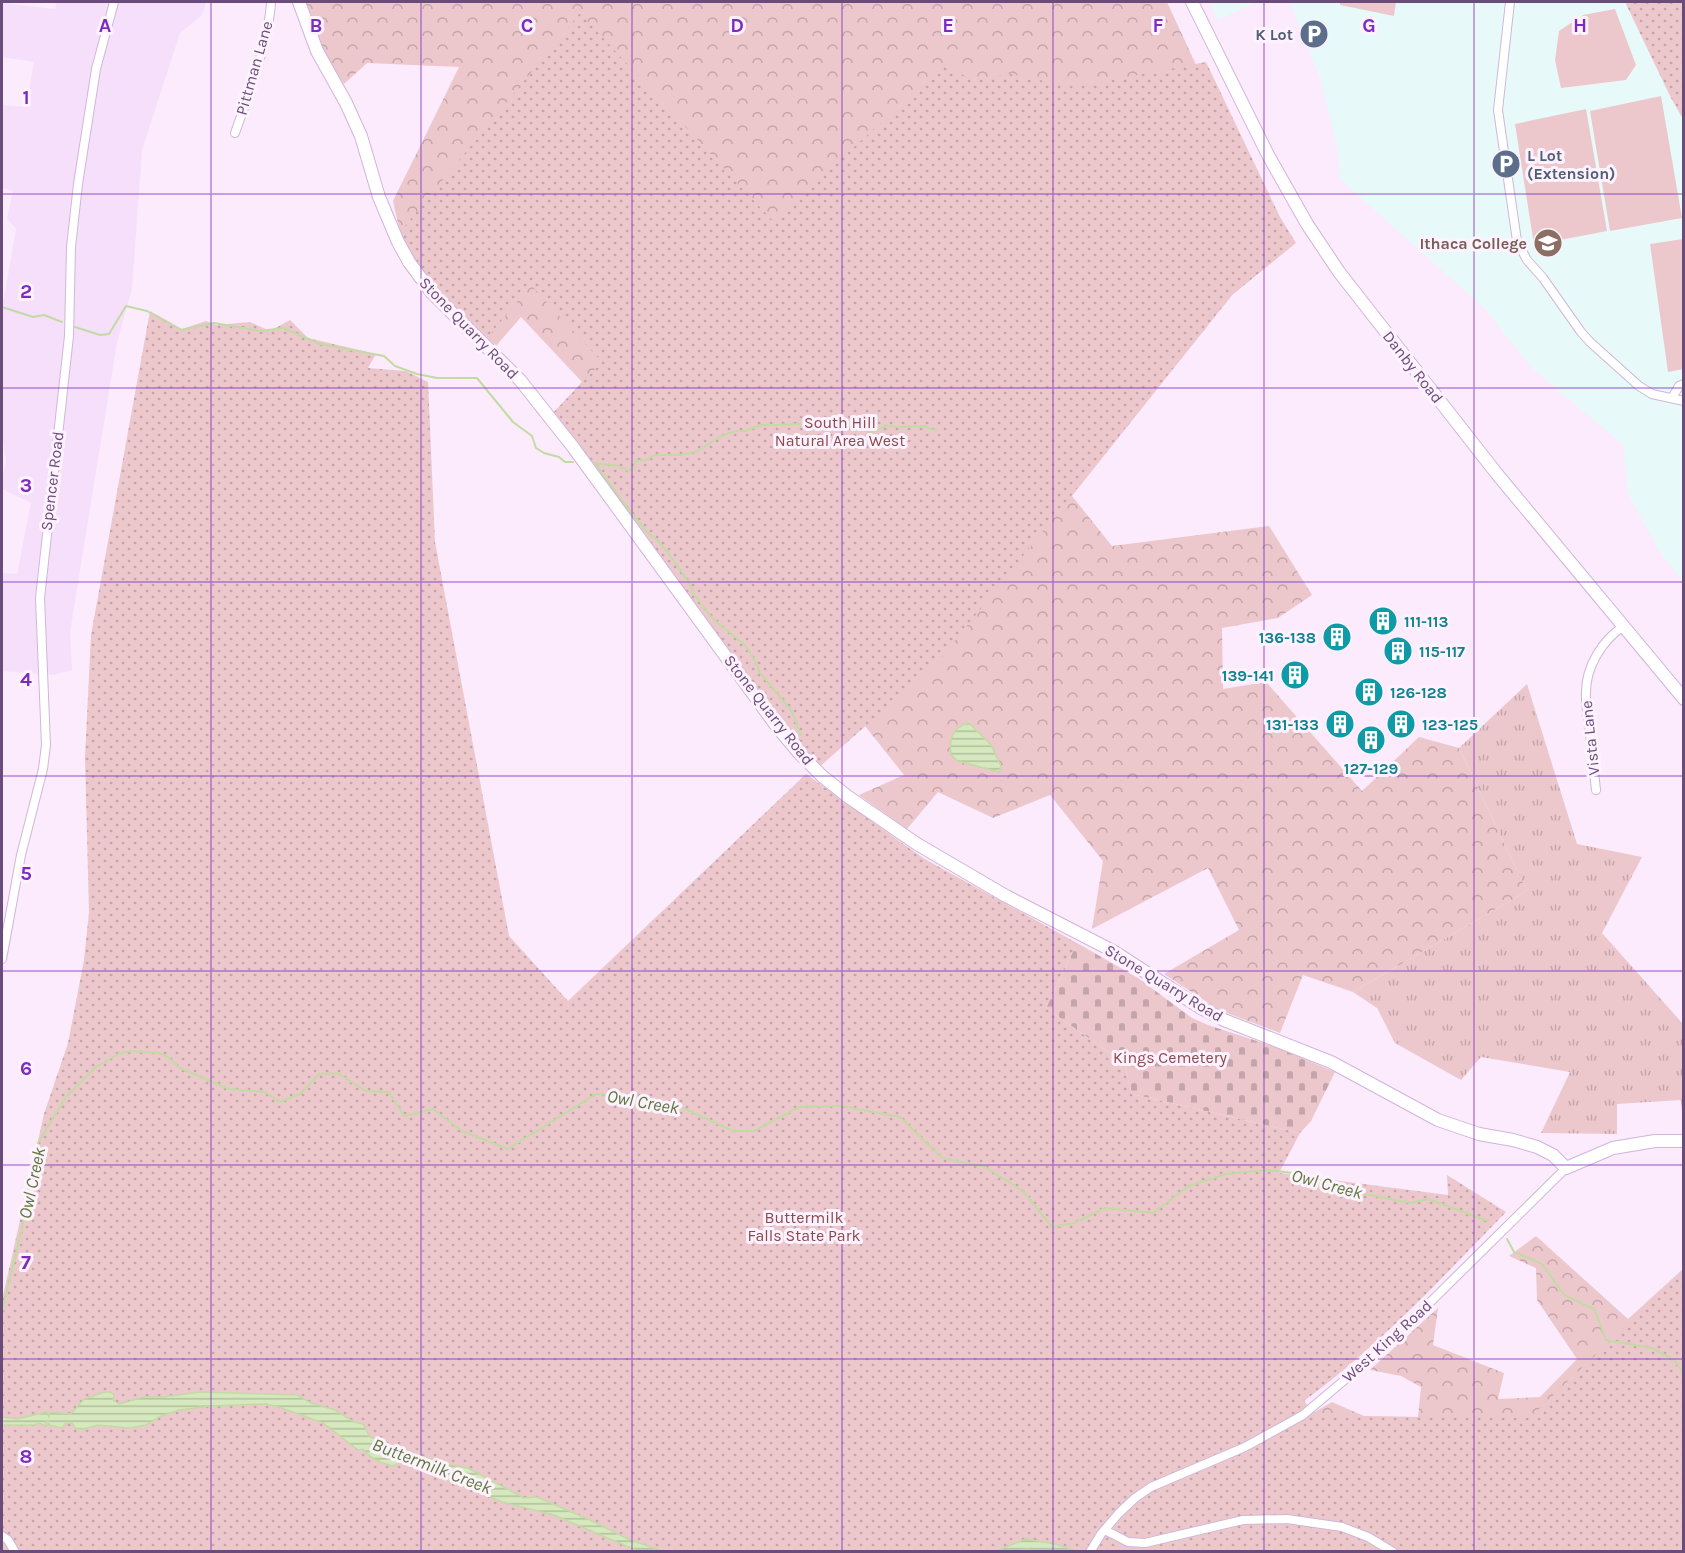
<svg xmlns="http://www.w3.org/2000/svg" width="1685" height="1553" font-family="Karla,sans-serif">
  <style>
    .residential { fill: #f6dffa }
    .education { fill: #e7faf9 }
    .grass { fill: url(#grass-tufts) }
    .forest { fill: url(#forest-crowns) }
    .cemetery { fill: url(#cemetery-stones) }
    .park { fill: url(#park-dots) }
    .pitch { fill: #ecc8cc }
    .water { fill: url(#water-rules); stroke: #c2dba3; stroke-width: 1.5 }
    .lines { fill: none; stroke-linecap: round; stroke-linejoin: round }
    .stream { stroke: #c2dba3; stroke-width: 2 }
    .street-casing { stroke: #d0b7d8; stroke-width: 10 }
    .secondary-casing { stroke: #d0b4da; stroke-width: 14 }
    .street { stroke: #fff; stroke-width: 8 }
    .secondary { stroke: #fff; stroke-width: 12 }
    .grid { fill: none; stroke: #7b2cbf; stroke-width: 1.5; stroke-opacity: 0.55 }
    .labels { text-anchor: middle; dominant-baseline: central; stroke-width: 6; stroke-linejoin: round; paint-order: stroke }
    .service-label { font-size: 16px; font-weight: bold; fill: #4e5e75; stroke: #fef2ff; text-anchor: end }
    .street-label { font-size: 16px; fill: #6a4c7a; stroke: #fef2ff }
    .education-label { font-size: 16px; font-weight: bold; fill: #785e54; stroke: #fef2ff; text-anchor: end }
    .park-label { font-size: 16px; fill: #8d4849; stroke: #fef2ff }
    .culture-label { font-size: 16px; font-weight: bold; fill: #0d838f; stroke: #fef2ff; text-anchor: start }
    .water-label { font-size: 18px; font-style: italic; fill: #5c783b; stroke: #fef2ff }
    .grid-label { font-size: 20px; text-anchor: middle; font-weight: bold; fill: #7b2cbf; stroke: #fef2ff; stroke-width: 6; stroke-linejoin: round; paint-order: stroke }
  </style>
  <defs>
    <pattern id="grass-tufts" width="24" height="20" patternUnits="userSpaceOnUse" patternTransform="scale(1.5)"><rect width="24" height="20" fill="#ecc8cc"/><path d="M3 7l-1-3M5 7V3M7 7l1-3M15 17l-1-3M17 17v-4M19 17l1-3" fill="none" stroke="#c3a5ab"/></pattern>
    <pattern id="forest-crowns" width="20" height="18" patternUnits="userSpaceOnUse" patternTransform="scale(1.5)"><rect width="20" height="18" fill="#ecc8cc"/><path d="M2 6a3 3 0 1 1 6 0M12 15a3 3 0 1 1 6 0" fill="none" stroke="#c3a5ab"/></pattern>
    <pattern id="cemetery-stones" width="16" height="16" patternUnits="userSpaceOnUse" patternTransform="scale(1.5)"><rect width="16" height="16" fill="#ecc8cc"/><path d="M2 7V4a2 2 0 0 1 4 0v3zM10 15v-3a2 2 0 0 1 4 0v3z" fill="#c3a5ab"/></pattern>
    <pattern id="park-dots" width="8" height="8" patternUnits="userSpaceOnUse" patternTransform="scale(1.5)"><rect width="8" height="8" fill="#ecc8cc"/><path d="M2 2h.1M6 6h.1" fill="none" stroke="#c3a5ab" stroke-width="1.8" stroke-linecap="round"/></pattern>
    <pattern id="water-rules" width="6" height="5" patternUnits="userSpaceOnUse" patternTransform="scale(1.5)"><rect width="6" height="5" fill="#d6e9be"/><path d="M0 2.5h6" fill="none" stroke="#b2bf9f"/></pattern>
  </defs>
  <rect width="100%" height="100%" fill="#fbebfd"/>
  <path class="residential" d="M57,2h149l-4,13 -22,18 -38,117 -10,139 -15,53 -47,290 2,38 -19,5 -51,-4v-98l15,1 14,-71 -29,-14v-10l4,-17 -4,-29v-133l2,-1 12,-70 -9,-11 6,-27 -11,-3v-83l24,2 8,-45 -32,-5v-54l53,6z"/>
  <path class="education" d="M1210,2h46l-38,18z
    M1290,2h335l46,96 12,21v463l-25,-33 -30,-55 -5,-49 -90,-76 -49,-61 -144,-129 -2,-28 -17,-70z"/>
  <path class="grass" d="M1527,684l50,160 65,13 -40,76 81,91v104l-2,-28 -64,4v30l-76,-1 29,-61 -89,-15 -20,23 -66,-37 -18,-35 -24,-16 174,-101 -68,-143z"/>
  <path class="forest" d="M305,2h862l116,251 -51,42 -160,201 40,50 157,-20 43,69 -34,23 -56,10 1,61 43,-7 96,109 57,-54 40,11 68,143 -174,101 -50,-17 -23,58 -61,-23 -55,-36 75,-44 -31,-62 -116,61 11,-68 -53,-66 -57,23 -55,-26 -31,37 -48,-34 45,-20 -39,-49 -46,41 -266,-354 29,-31 -61,-65 -25,29 -70,-65 -26,-49 -7,-31 66,-134 -92,-4 -23,21 -21,-31z
    M1536,1236l92,83 55,-50v282l-452,-91 101,-58 32,14 54,1 3,-30 -20,-11 -31,-6 68,-62 -5,37 71,28 -6,26 42,-2 37,-38 -40,-59 -1,-32 -27,-12z"/>
  <path class="cemetery" d="M1077,943l61,35 54,40 16,7 73,24 54,23 -24,49 -11,12 -168,-39 -8,-31 -78,-55z"/>
  <path class="park" d="M1625,2h58v117l-12,-21z
    M580,13l192,207 175,-156 19,13 29,1 10,-5 70,14 131,-25 74,155 16,26 -64,52 -294,367 -119,105 -26,-27 -240,-327 49,-51 -71,-77 -44,53 -61,-57 -26,-49z
    M150,311l32,18 24,-8 10,4 34,-3 20,9 20,-11 18,18 68,16 -8,14 38,3 22,11 7,160 74,394 59,65 238,-227 117,84 154,85 -31,65 78,55 8,31 168,39 -21,40 169,22 -1,-20 59,37c-64,66 -127,134 -202,189l13,15 212,2 154,-146v279l-1681,1v-252l42,-186 24,-71 16,-83 5,-48 -4,-155 6,-122z"/>
  <path class="pitch" d="M1340,2h56l-2,14 -54,-11z
    M1615,9l21,56 -10,15 -65,8 -6,-28 4,-29 24,-16z
    M1661,96l21,122 -72,13 -20,-120z
    M1586,109l21,122 -73,14 -19,-121z
    M1683,239v130l-15,3 -18,-128z"/>
  <path class="water" d="M969,723l22,22 10,21 -2,6 -41,-11 -7,-6c-2,-16 1,-28 18,-32z
    M105,1392h5l4,3 -1,5 6,4 25,-7h19l38,-5 96,3 14,8 24,7 19,12 9,2 7,13 69,26 29,5 56,30 13,-1 53,23 38,19 34,12h-24l-84,-36 -52,-13 -98,-42 -11,6c-12,-3 -23,-7 -30,-17l-5,1 -35,-27 -44,-16 -13,-3 -55,2 -32,4 -20,7 -13,8 -17,3 -31,-3 -14,4h-8l-4,-6 -7,1 -3,4 -13,-3v-4h-3v5l-7,-3 -5,2h-32v-8l15,2 30,-7 2,5 1,-5 21,2 13,-15z
    M1026,1539l29,5 22,7h-40l-10,-2 -11,2h-20z"/>
  <g class="lines">
    <path class="stream" d="M2,307l31,10 11,-2 18,7
      M75,327l25,8 9,-1 17,-28 21,5 34,19 33,-7 47,8 22,-3 37,16 64,12 11,10 22,8 20,4h40l36,44 19,14 4,12 8,5 15,4 6,5h8
      M595,463l24,3 9,5 5,-2 3,-8 10,-1 9,-5h25l16,-3 25,-16 15,-5h9l16,-6 50,-1 21,-5 38,13 7,-1 9,-6 9,2 31,-1 3,3 7,1
      M595,463l27,38 26,32 9,7 12,14 21,30 3,9 20,26 32,26 10,16 5,12 31,37 10,25
      M1507,1239l7,13 28,12 22,31 30,14 12,31 46,8 22,12 10,14
      M2,1312l30,-126 6,-43 28,-46 30,-30 22,-13 13,-3 27,2 10,4 12,11 49,21 36,3 15,10 20,-8 19,-20 18,-1 29,18 23,1 15,24 29,-7 29,22 46,18 88,-55 42,3 43,10 52,24h21l45,-24 43,-1 58,11 42,41 43,9 38,24 29,36 22,-4 31,-15 48,5 36,-27 37,-12 43,-4 38,5 32,14 72,14 17,-4 60,22"/>
    <g class="street-casing">
      <path id="street" d="M1510,2l-12,108 19,131 10,19 16,18 38,54 9,10 49,44 13,8 32,7
        M235,133c13,-36 34,-93 36,-131
        M1672,398l7,-12 5,-2
        M1596,790c-2,-19 -4,-37 -6,-56 -1,-14 -5,-28 -4,-42 0,-25 16,-52 38,-66
        M2,959l19,-104 22,-86 3,-24 -6,-147 29,-262 2,-89 7,-63 18,-115 18,-67
        M1105,1530l23,12 17,1 98,-23 44,-1 55,8 26,10 25,15
        M2,1536l6,4 7,12
        M1090,1552l11,-18 18,-21 16,-15 16,-11 94,-40 58,-32 89,-75 174,-172"/>
    </g>
    <g class="secondary-casing">
      <path id="secondary" d="M299,2l18,49 29,52 15,33 18,61 19,45 11,20 23,31 88,87 53,67 205,281 21,25 23,23 25,20 70,48 89,52 107,55 88,57 23,12 107,42 107,58 41,14 34,6 24,7 16,8 13,13 47,-20 42,-7h29
        M1192,2l76,153 39,69 32,48 158,202 187,225"/>
    </g>
    <use href="#street" class="street"/>
    <use href="#secondary" class="secondary"/>
  </g>
  <path class="grid" d="M211,2v1550M421,2v1550M632,2v1550M842,2v1550M1053,2v1550M1264,2v1550M1474,2v1550M2,194h1682M2,388h1682M2,582h1682M2,776h1682M2,971h1682M2,1165h1682M2,1359h1682"/>
  <defs>
    <g id="parking-disc" transform="scale(1.5)"><circle r="9.5" fill="#5c6f8a" stroke="#fef2ff"/><path d="M-3.5-5.5H1a3.5 3.5 0 0 1 0 7H-1V5.5H-3.5ZM-1-3.4V-.6H.8a1.4 1.4 0 0 0 0-2.8Z" fill="#fff"/></g>
    <g id="university-disc" transform="scale(1.5)"><circle r="9.5" fill="#8d6e63" stroke="#fef2ff"/><path d="M0-5L7-2L0 1L-7-2ZM-4 1L0 2.5L4 1V4Q0 6-4 4Z" fill="#fff"/></g>
    <g id="building-disc" transform="scale(1.5)"><circle r="9.5" fill="#0f9aa8" stroke="#fef2ff"/><path d="M-4-6H4V6H1V3H-1V6H-4ZM-2.5-4.3h1.7v1.8h-1.7ZM.8-4.3h1.7v1.8H.8ZM-2.5-1h1.7V.8h-1.7ZM.8-1h1.7V.8H.8Z" fill="#fff"/></g>
  </defs>
  <g fill-rule="evenodd">
    <use href="#parking-disc" x="1314" y="34"/>
    <use href="#parking-disc" x="1506" y="164"/>
    <use href="#university-disc" x="1548" y="243"/>
    <use href="#building-disc" x="1383" y="621"/>
    <use href="#building-disc" x="1337" y="637"/>
    <use href="#building-disc" x="1398" y="651"/>
    <use href="#building-disc" x="1295" y="675"/>
    <use href="#building-disc" x="1369" y="692"/>
    <use href="#building-disc" x="1340" y="724"/>
    <use href="#building-disc" x="1401" y="724"/>
    <use href="#building-disc" x="1371" y="740"/>
  </g>
  <g class="labels">
    <g class="service-label">
      <text x="1293" y="34">K Lot</text>
      <text x="1527" y="155" text-anchor="start">L Lot<tspan x="1527" dy="18">(Extension)</tspan></text>
    </g>
    <g class="street-label">
      <text transform="translate(254 68) rotate(-74)">Pittman Lane</text>
      <text transform="translate(469 328) rotate(46)">Stone Quarry Road</text>
      <text transform="translate(1413 367) rotate(52)">Danby Road</text>
      <text transform="translate(52 481) rotate(-83)">Spencer Road</text>
      <text transform="translate(769 710) rotate(52)">Stone Quarry Road</text>
      <text transform="translate(1590 738) rotate(-96)">Vista Lane</text>
      <text transform="translate(1164 983) rotate(31)">Stone Quarry Road</text>
      <text transform="translate(1387 1341) rotate(-42)">West King Road</text>
    </g>
    <g class="education-label">
      <text x="1527" y="243">Ithaca College</text>
    </g>
    <g class="park-label">
      <text x="840" y="422">South Hill<tspan x="840" dy="18">Natural Area West</tspan></text>
      <text x="1170" y="1057">Kings Cemetery</text>
      <text x="804" y="1217">Buttermilk<tspan x="804" dy="18">Falls State Park</tspan></text>
    </g>
    <g class="culture-label">
      <text x="1404" y="621">111-113</text>
      <text x="1316" y="637" text-anchor="end">136-138</text>
      <text x="1419" y="651">115-117</text>
      <text x="1274" y="675" text-anchor="end">139-141</text>
      <text x="1390" y="692">126-128</text>
      <text x="1319" y="724" text-anchor="end">131-133</text>
      <text x="1422" y="724">123-125</text>
      <text x="1371" y="768" text-anchor="middle">127-129</text>
    </g>
    <g class="water-label">
      <text transform="translate(643 1102) rotate(10)">Owl Creek</text>
      <text transform="translate(32 1183) rotate(-78)">Owl Creek</text>
      <text transform="translate(1327 1184) rotate(15)">Owl Creek</text>
      <text transform="translate(432 1466) rotate(21)">Buttermilk Creek</text>
    </g>
  </g>
  <g class="grid-label">
    <text x="105" y="32">A</text>
    <text x="316" y="32">B</text>
    <text x="527" y="32">C</text>
    <text x="737" y="32">D</text>
    <text x="948" y="32">E</text>
    <text x="1158" y="32">F</text>
    <text x="1369" y="32">G</text>
    <text x="1580" y="32">H</text>
    <text x="26" y="104">1</text>
    <text x="26" y="298">2</text>
    <text x="26" y="492">3</text>
    <text x="26" y="686">4</text>
    <text x="26" y="880">5</text>
    <text x="26" y="1075">6</text>
    <text x="26" y="1269">7</text>
    <text x="26" y="1463">8</text>
  </g>
  <rect width="1685" height="1553" fill="none" stroke="#6a4c7a" stroke-width="6"/>
</svg>
